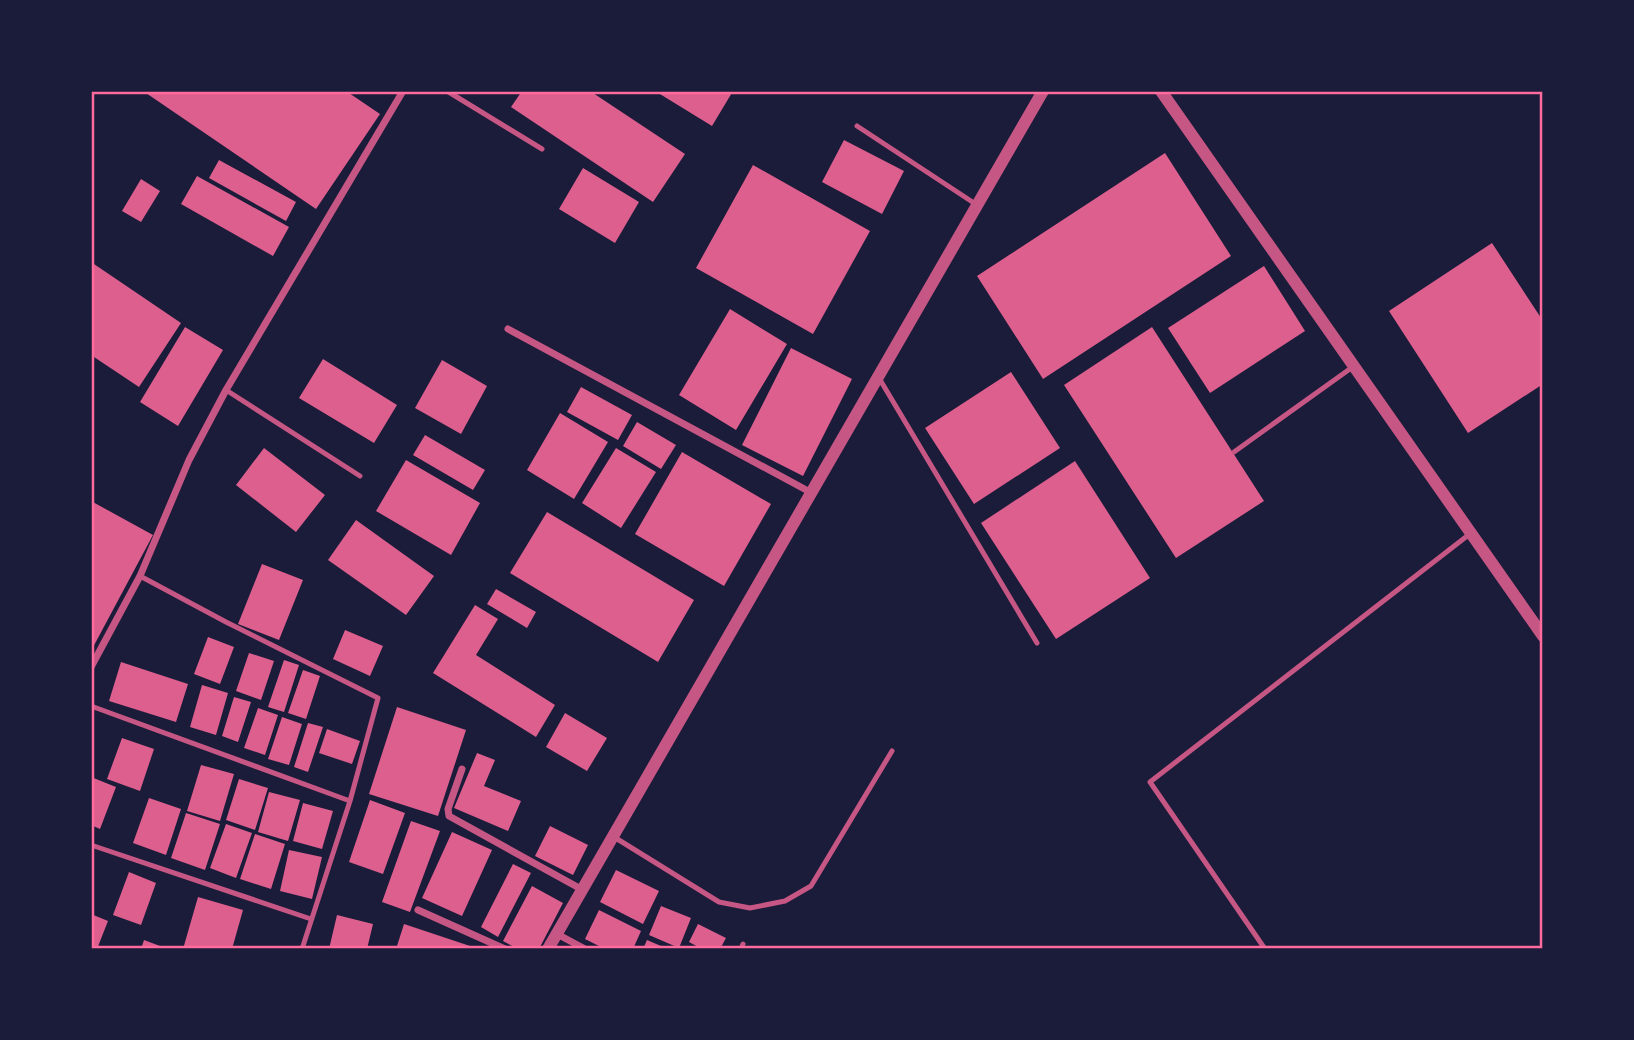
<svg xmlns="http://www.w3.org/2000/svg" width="1634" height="1040" font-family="Lora,serif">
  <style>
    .building { fill: #dd5f8e }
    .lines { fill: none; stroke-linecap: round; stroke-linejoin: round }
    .service { stroke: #c65784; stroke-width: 5 }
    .minor { stroke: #c65784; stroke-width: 7 }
    .tertiary { stroke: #c65784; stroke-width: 12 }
    .neatline { fill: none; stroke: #ff6b9d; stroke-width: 2.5 }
  </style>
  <rect width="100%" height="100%" fill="#1b1b3a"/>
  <path class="building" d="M143,91h203l34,23 -64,95z
    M522,91h68l95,63 -32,48 -142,-95z
    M655,91h78l-21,35z
    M844,140l60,31 -22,43 -60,-32z
    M1165,153l66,103 -188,123 -66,-103z
    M219,160l77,42 -10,19 -77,-43z
    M753,165l117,66 -57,103 -117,-66z
    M583,168l56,34 -24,41 -56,-34z
    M197,176l92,51 -16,29 -92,-52z
    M141,179l19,12 -19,31 -19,-11z
    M1492,243l51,78v63l-75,49 -79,-122z
    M91,262l90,61 -42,64 -48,-32z
    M1264,266l41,65 -95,62 -42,-65z
    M730,309l57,35 -51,86 -57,-35z
    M185,327l38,23 -45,76 -38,-24z
    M1152,327l112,174 -88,57 -112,-173z
    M791,348l61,31 -49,97 -61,-31z
    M323,359l74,46 -23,38 -75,-45z
    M442,360l45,26 -26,48 -46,-26z
    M1011,372l49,76 -86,56 -49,-76z
    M581,387l51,28 -14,25 -51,-28z
    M560,413l48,29 -34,57 -47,-29z
    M637,422l39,23 -15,24 -38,-23z
    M425,435l60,35 -12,20 -60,-35z
    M264,448l61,47 -29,37 -60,-47z
    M616,448l40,24 -35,56 -39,-25z
    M682,452l89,52 -47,82 -89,-52z
    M406,460l74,43 -29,52 -75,-44z
    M1075,461l75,117 -94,61 -75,-116z
    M91,501l62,34 -62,116z
    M547,512l147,88 -36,62 -148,-89z
    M356,520l78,56 -28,39 -78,-55z
    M262,564l41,16 -24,60 -41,-16z
    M496,589l40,23 -9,16 -40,-24z
    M475,605l23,14 -22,36 79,50 -19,32 -103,-64z
    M345,630l38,16 -13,30 -37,-17z
    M208,637l26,10 -14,37 -26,-10z
    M249,653l25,8 -13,39 -25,-9z
    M284,660l15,5 -15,47 -16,-5z
    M121,662l67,22 -12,38 -67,-21z
    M303,670l17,6 -14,43 -18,-6z
    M202,685l26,8 -12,42 -26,-8z
    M234,697l17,5 -13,40 -16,-6z
    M397,707l69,23 -28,86 -69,-22z
    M258,708l20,7 -13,40 -21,-7z
    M565,713l42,25 -20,33 -41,-24z
    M282,717l20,7 -13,41 -21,-6z
    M308,723l15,4 -15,45 -14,-5z
    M327,729l33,12 -8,23 -33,-11z
    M122,738l32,11 -14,42 -33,-12z
    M477,753l18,7 -11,26 37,15 -13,30 -54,-23z
    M201,765l33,9 -14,47 -33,-10z
    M91,777l25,10 -16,42 -9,-4z
    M239,779l29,9 -13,42 -29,-10z
    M269,792l31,8 -12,41 -30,-9z
    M149,798l32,11 -15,46 -33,-12z
    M370,800l35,13 -22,61 -34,-12z
    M303,803l30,8 -11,38 -29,-8z
    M186,813l34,11 -15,46 -34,-12z
    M411,821l29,10 -30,81 -28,-10z
    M226,824l26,9 -16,45 -26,-10z
    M550,826l38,19 -15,30 -38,-19z
    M452,832l40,18 -30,66 -40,-18z
    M255,834l30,10 -14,45 -31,-10z
    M289,850l33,7 -10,42 -32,-8z
    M513,864l18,9 -33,64 -17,-10z
    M616,870l43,21 -16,33 -43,-22z
    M129,872l27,11 -15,42 -28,-10z
    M532,886l31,17 -24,46h-21l-15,-8z
    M198,897l45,13 -11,39h-49z
    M661,906l30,12 -12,30 -30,-13z
    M599,910l42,21 -8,18h-28l-20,-10z
    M91,914l17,7 -11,28h-6z
    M337,915l36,9 -6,25h-38z
    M404,924l75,25h-83z
    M698,924l28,14 -6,11h-18l-13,-7z
    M144,940l24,9h-27z
    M647,940l21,9h-25z"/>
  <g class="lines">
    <path class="service" d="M447,91l95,58
      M857,126l120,79
      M879,378l158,265
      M226,390l134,86
      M1234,452l120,-86
      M140,576l86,46 152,76 -28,103
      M91,706l259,95 -48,148
      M614,837l105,65 31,6 35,-7 26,-15 81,-135
      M91,845l220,74
      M741,949l2,-5
      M1265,949l-115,-167 321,-249"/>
    <path class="minor" d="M508,329l302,163
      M91,667l49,-91 49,-116 37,-70 177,-299
      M462,769l-14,40 1,7 132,73
      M418,910l87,39
      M557,934l28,15"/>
    <path class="tertiary" d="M1161,91l382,545
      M548,949l495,-858"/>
  </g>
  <rect width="1634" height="1040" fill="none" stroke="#1b1b3a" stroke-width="186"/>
  <rect x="93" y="93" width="1448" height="854" class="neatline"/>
</svg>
